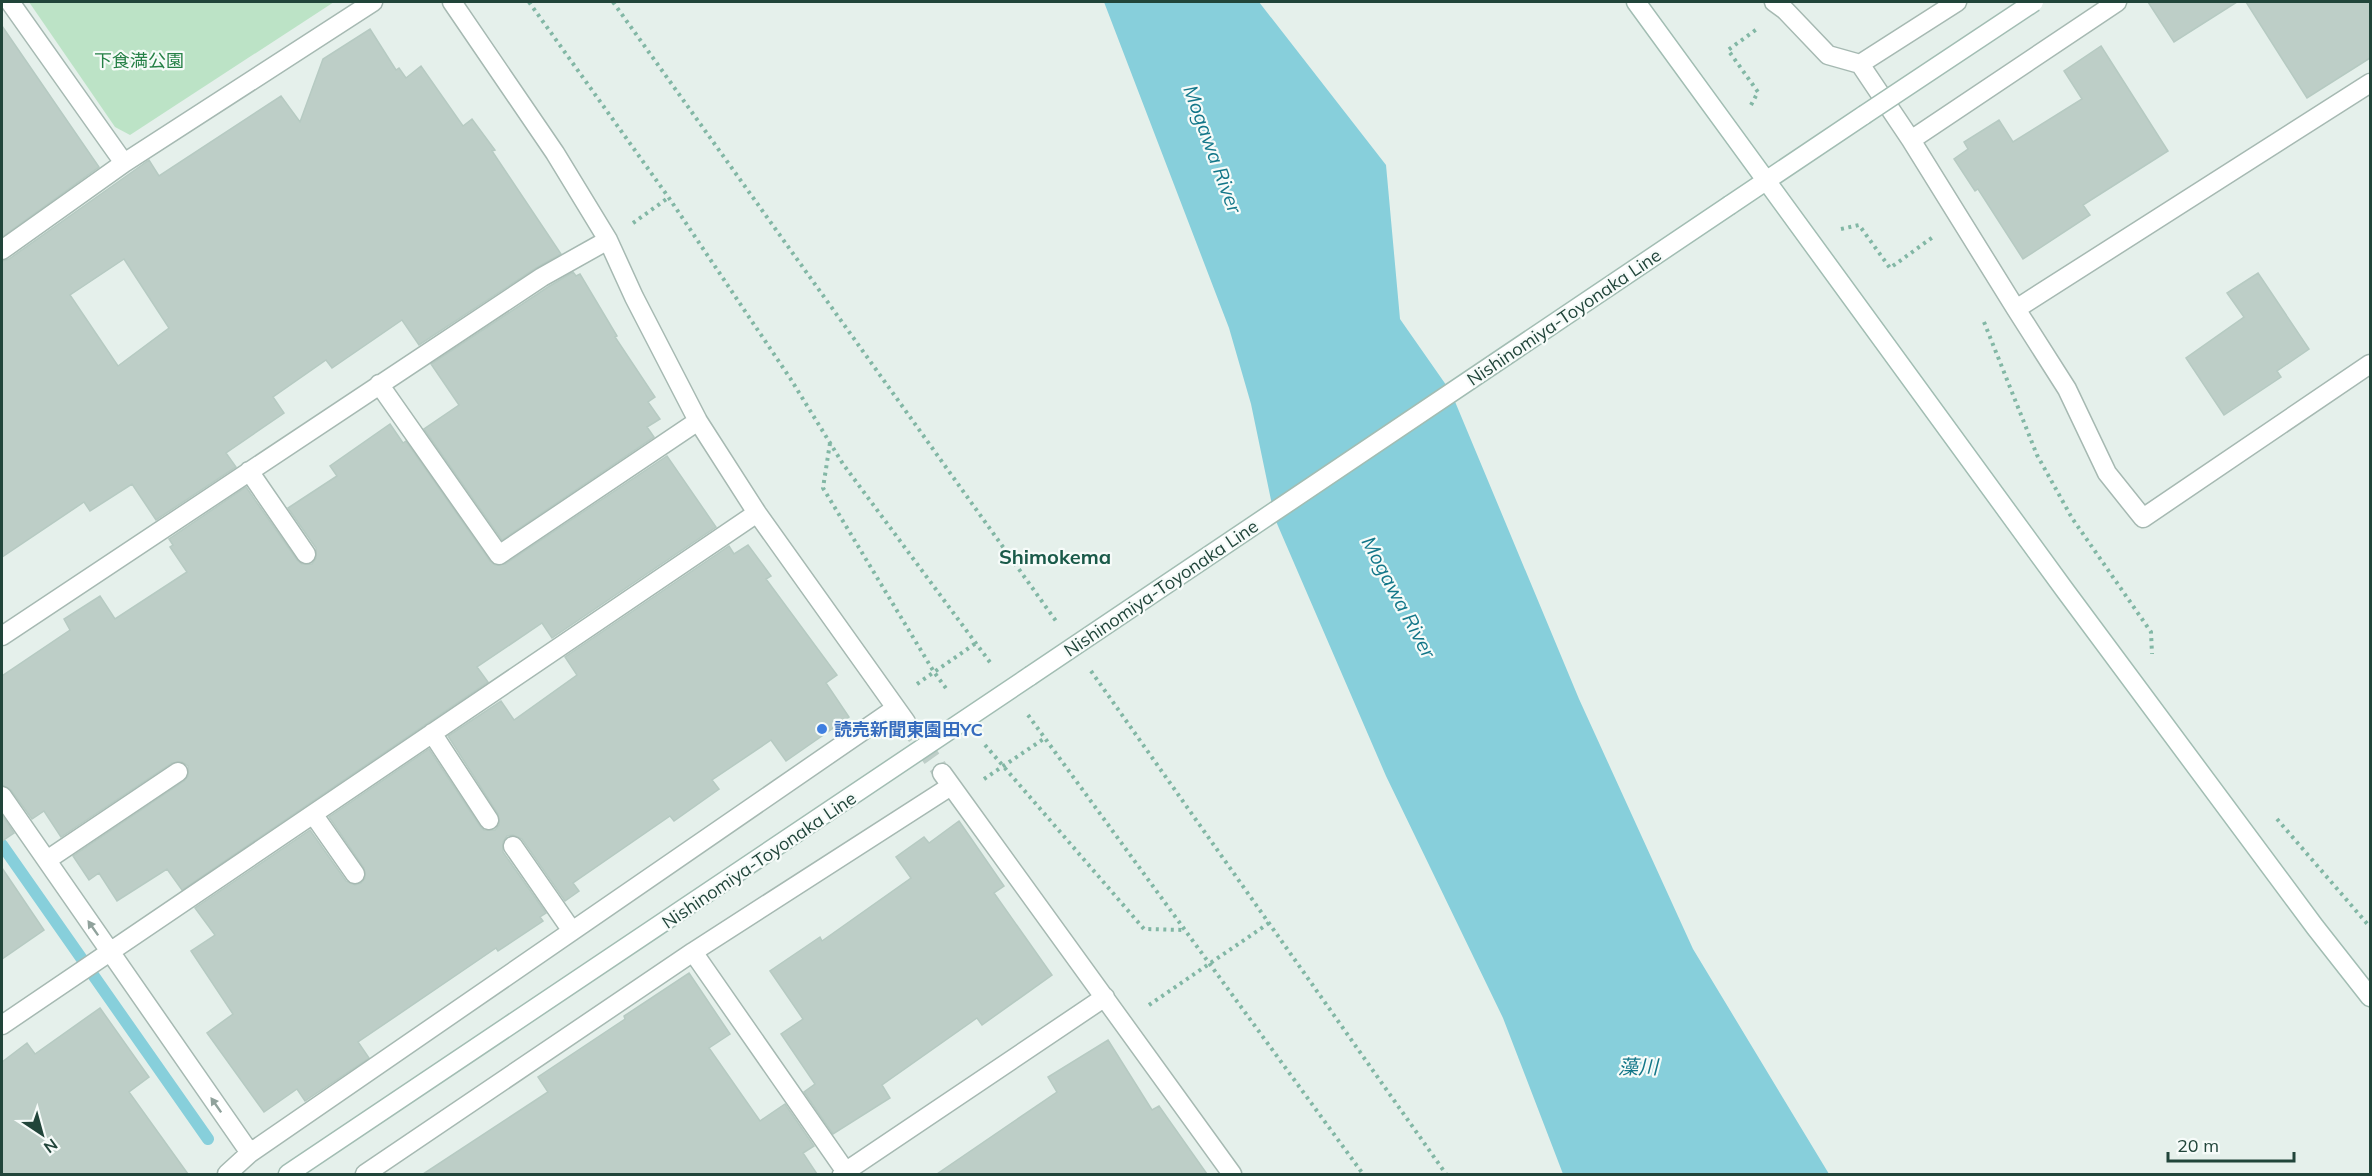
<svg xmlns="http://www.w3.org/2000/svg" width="2372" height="1176" font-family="Mulish,'Noto Sans JP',sans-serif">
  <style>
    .green { fill: #bce3c6 }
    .water { fill: #87cfdb }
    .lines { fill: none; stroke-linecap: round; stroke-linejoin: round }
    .stream { stroke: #87cfdb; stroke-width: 12 }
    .building { fill: #bdcec7; stroke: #b6cac2; stroke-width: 1.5; fill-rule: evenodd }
    .street-tunnel { stroke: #becec8; stroke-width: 18; stroke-dasharray: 18 9; stroke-linecap: butt }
    .street-casing { stroke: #a6b9b2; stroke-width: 21 }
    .secondary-casing { stroke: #a2bdb3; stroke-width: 21 }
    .path { stroke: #82b7a5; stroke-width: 4; stroke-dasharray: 3 4.5; stroke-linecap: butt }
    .street { stroke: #fff; stroke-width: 18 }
    .secondary { stroke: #fff; stroke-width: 18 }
    .secondary-bridge-casing { stroke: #a2bdb3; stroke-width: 21; stroke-linecap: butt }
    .secondary-bridge { stroke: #fff; stroke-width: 18 }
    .oneway { fill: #90a29c }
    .shop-dot { fill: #3f7fe0; stroke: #f6fbf9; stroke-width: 2 }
    .labels { text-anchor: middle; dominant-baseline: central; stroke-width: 4.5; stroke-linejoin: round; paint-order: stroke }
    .park-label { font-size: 18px; fill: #268147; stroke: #f6fbf9 }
    .street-label { font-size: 18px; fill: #21453a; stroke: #f6fbf9 }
    .shop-label { font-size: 18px; font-weight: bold; fill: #366cbe; stroke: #f6fbf9; text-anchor: start }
    .water-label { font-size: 20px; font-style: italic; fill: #137789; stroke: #f6fbf9 }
    .neighbourhood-label { font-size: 20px; font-weight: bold; fill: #1a5a49; stroke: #f6fbf9 }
  </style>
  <rect width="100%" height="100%" fill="#e5f0eb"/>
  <path class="green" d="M29,2h305l-204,133 -15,-8z"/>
  <path class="water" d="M1104,2h155l127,163 14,154 51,73 128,307 114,250 136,225h-266l-60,-156 -117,-242 -111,-257 -24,-115 -22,-76z"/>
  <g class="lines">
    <path class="stream" d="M2,845l206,294"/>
  </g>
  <path class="building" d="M2148,2h89l-63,40z
    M2246,2h124v56l-63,40z
    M2,26l97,141 -97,70z
    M370,29l26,41 3,-2 7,10 15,-12 42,60 9,-7 23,31 -3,1 69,103 -25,14 -117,77 -17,-25 -70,48 -6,-8 -53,37 11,16 -58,40 10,14 -80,53 -24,-36 -42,27 -6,-9 -82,55v-296l7,-2 140,-99 10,16 122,-80 19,26 23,-63zM124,259l45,69 -51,38 -48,-71z
    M2101,46l67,105 -85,54 7,10 -67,44 -45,-70 -3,2 -21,-32 14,-10 -4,-7 35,-22 14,22 69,-43 -18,-28z
    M573,272l3,4 4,-2 37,62 -2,1 40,60 -7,5 12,17 -13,8 7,10 -152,103 -78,-111 35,-24 -28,-41 117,-77z
    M2258,273l51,76 -32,22 4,6 -57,38 -38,-57 58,-41 -17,-24z
    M390,424l13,19 3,-2 84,120 5,4 10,-1 162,-108 49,71 -164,111 -10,-15 -65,44 11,15 -306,208 -15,-21 -50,32 -18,-28 -10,7 -16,-24 111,-75 4,-5v-10l-6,-4 -10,1 -111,74 -17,-26 -12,8 -21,-29 -9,-5v-109l68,-46 -6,-11 36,-23 15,23 72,-47 -17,-25 3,-2 -4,-6 77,-52 51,73 5,4h10l4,-6v-10l-28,-40 49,-32 -7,-10z
    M748,545l23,31 -5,3 71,96 -11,8 23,34 -63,44 -15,-21 -59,40 7,9 -45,32 -4,-5 -97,67 6,8 -14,10 -43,-62 -9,-4 -6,1 -4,6v10l43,61 -6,4 3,4 -45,30 -2,-3 -138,94 11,16 -64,43 -8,-12 -33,23 -57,-79 26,-19 -42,-63 24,-16 -20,-27 115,-78 36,51 9,4 6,-2 4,-5 -1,-10 -35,-51 100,-68 51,77 4,4h11l4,-5 -1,-11 -50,-78 53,-35 13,19 63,-45 -12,-18 164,-111 5,8z
    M2,815l12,18 -12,8z
    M959,821l45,65 -10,7 58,82 -70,50 -5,-7 -95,67 8,13 -57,36 -29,-42 11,-8 -34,-50 22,-15 -33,-48 50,-34 2,4 89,-63 -15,-21 28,-20 5,6z
    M2,868l42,62 -42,29z
    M689,973l41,61 -21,14 51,73 25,-17 29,42 -11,7 14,21h-394l125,-82 -10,-15 87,-58 -1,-3z
    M100,1008l49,69 -20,15 59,82h-186v-112l25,-19 8,11z
    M1108,1040l44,70 7,-4 48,68h-270l120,-82 -9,-15z"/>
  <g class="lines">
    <path class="street-tunnel" d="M906,722l36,51"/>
    <g class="street-casing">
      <path id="street" d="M10,2l114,161
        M452,2l103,151 53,87 26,57 64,124 59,92 149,209
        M1774,2l11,8 43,45 32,9 51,76 105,169 51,80 40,84 36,45 227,-154
        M1860,64l97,-62
        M1911,140l206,-138
        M2,250l122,-87 249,-161
        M2016,309l354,-226
        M379,384l120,171 199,-134
        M249,471l57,83
        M2,636l540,-359 66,-37
        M432,733l57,87
        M942,773l290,401
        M2,796l248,357
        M313,814l42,60
        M513,846l59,85
        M47,860l131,-88
        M693,952l153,220
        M2,1025l755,-512
        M227,1174l23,-21 646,-445
        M365,1174l328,-222 258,-166
        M842,1174l263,-177"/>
    </g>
    <g class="secondary-casing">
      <path id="secondary" d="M1636,2l428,587 251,338 55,70
        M1730,205l134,-90
        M288,1174l742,-498"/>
    </g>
    <path class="path" d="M529,2l140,196 121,180 53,86 149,201
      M613,2l443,619
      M1751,105l7,-13 -30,-42 29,-21
      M633,223l35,-25
      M1841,229l18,-4 31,43 43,-31
      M1984,322l53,133 35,63 79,114 1,22
      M830,443l-7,45 111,184 14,19
      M1091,671l355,503
      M917,684l59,-41
      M1028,715l335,459
      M985,745l159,184 41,1
      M984,779l61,-41
      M2277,819l93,108
      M1149,1005l120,-82"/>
    <use href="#street" class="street"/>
    <use href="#secondary" class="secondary"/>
    <g class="secondary-bridge-casing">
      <path id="secondary-bridge" d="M1864,115l170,-113
        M1030,676l700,-471"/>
    </g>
    <use href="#secondary-bridge" class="secondary-bridge"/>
  </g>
  <defs><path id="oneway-solid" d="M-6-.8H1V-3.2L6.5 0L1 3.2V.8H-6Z" transform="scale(1.5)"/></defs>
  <g class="oneway">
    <use href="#oneway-solid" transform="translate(93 928) rotate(-125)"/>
    <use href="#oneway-solid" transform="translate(216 1105) rotate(-125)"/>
  </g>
  <circle class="shop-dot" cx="822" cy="729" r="6"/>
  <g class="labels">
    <g class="park-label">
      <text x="139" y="60">下食満公園</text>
    </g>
    <g class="street-label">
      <text transform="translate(1564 317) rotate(-34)">Nishinomiya-Toyonaka Line</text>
      <text transform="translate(1161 588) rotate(-34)">Nishinomiya-Toyonaka Line</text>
      <text transform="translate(759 860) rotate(-34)">Nishinomiya-Toyonaka Line</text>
    </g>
    <g class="shop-label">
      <text x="834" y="729">読売新聞東園田YC</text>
    </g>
    <g class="water-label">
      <text transform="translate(1213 149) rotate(70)">Mogawa River</text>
      <text transform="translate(1399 597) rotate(62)">Mogawa River</text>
      <text x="1638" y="1066">藻川</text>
    </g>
    <g class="neighbourhood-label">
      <text x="1055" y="556">Shimokema</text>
    </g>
  </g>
  <rect width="2372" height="1176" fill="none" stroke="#21453a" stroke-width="6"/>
  <g transform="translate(42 1134) rotate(144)" stroke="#f6fbf9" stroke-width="4.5" paint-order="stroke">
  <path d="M0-4.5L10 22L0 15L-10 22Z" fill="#21453a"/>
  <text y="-9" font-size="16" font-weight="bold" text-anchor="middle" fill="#21453a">N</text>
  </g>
  <path d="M2168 1152v9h126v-9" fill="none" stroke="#21453a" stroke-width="3"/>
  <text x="2177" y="1152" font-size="18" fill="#21453a" stroke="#f6fbf9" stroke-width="4.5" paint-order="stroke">20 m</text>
</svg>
